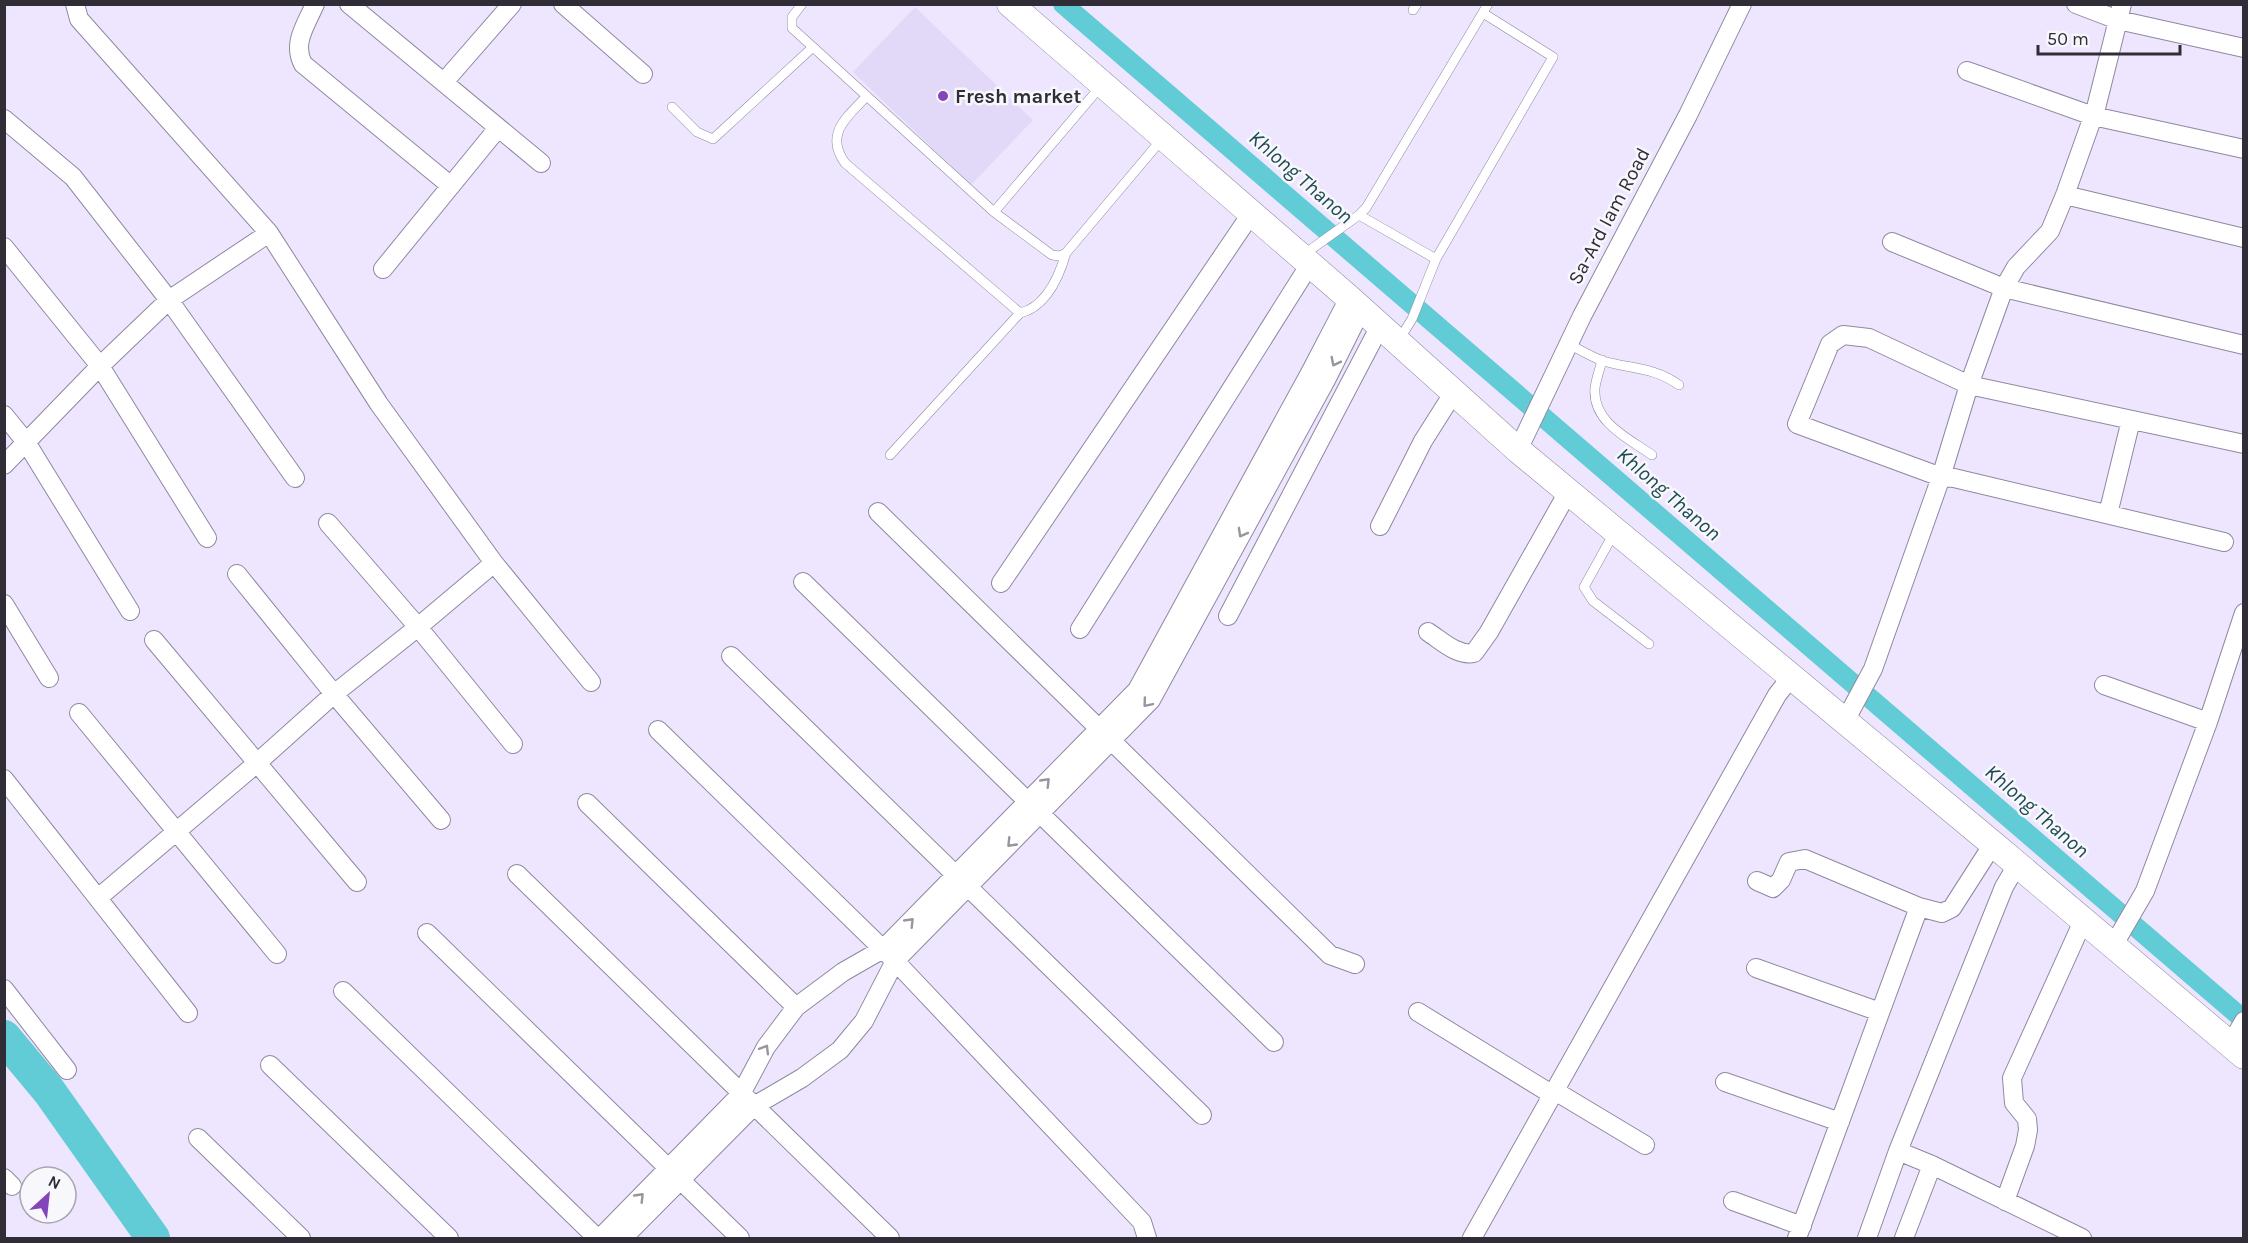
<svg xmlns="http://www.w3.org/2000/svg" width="2248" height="1243" font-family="Karla,sans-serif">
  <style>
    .built { fill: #e2d8f8 }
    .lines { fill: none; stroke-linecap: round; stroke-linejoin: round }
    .canal { stroke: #62ccd6; stroke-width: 20 }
    .river { stroke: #62ccd6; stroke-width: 34 }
    .lane-casing { stroke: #8f889f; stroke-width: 10 }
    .street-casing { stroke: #8f889f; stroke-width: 20 }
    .secondary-casing { stroke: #8f889f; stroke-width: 27 }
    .lane { stroke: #fff; stroke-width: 9 }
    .street { stroke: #fff; stroke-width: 18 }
    .secondary { stroke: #fff; stroke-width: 26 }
    .oneway { stroke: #98969b }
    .poi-dot { fill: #8545ba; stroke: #f8f7fc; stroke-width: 2 }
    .labels { text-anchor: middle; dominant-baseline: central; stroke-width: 5; stroke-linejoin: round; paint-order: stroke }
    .poi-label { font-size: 20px; font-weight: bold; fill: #302d37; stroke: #f8f7fc; text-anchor: start }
    .street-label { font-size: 20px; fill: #302d37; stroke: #f8f7fc }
    .water-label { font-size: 21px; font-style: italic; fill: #1c4c51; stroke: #f8f7fc }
  </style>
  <rect width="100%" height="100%" fill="#eee6ff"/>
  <path class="built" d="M915,7l118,113 -62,65 -118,-113z"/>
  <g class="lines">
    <path class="canal" d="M1063,4l1181,1016"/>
    <path class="river" d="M4,1037l45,54 104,147"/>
    <g class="lane-casing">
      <path id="lane" d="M802,4l-10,13v11l202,184 58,43 8,1 6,-3 96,-114
        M1413,10l4,-6
        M867,96c-20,21 -43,38 -22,67l175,150c26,-6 39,-36 46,-60
        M672,107l25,25 16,7 100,-92
        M994,212l107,-126
        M1359,215l77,44
        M1303,255l56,-40 7,-7 122,-204
        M1399,340l13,-21 24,-60 117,-202 -70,-44
        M1569,344c11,6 23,13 34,17 28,8 51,6 76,24
        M1602,360c-2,9 -6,19 -7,28 -3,34 33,50 57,67
        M890,455l130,-142
        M1614,533l-30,54 9,14 56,43"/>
    </g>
    <g class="street-casing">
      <path id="street" d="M75,4l4,15 190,214 110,171 115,159 97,119
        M315,4c-9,21 -23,39 -12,60l148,122
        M349,4l192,159
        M563,4l80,70
        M2076,4l42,16 126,28
        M2122,4l-26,104 -31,87 -15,36 -34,36 -12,21 -35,97 275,59
        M1967,71l126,45 151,33
        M444,82l68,-78
        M4,119l69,58 96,123 126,178
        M2065,195l179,43
        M1892,242l112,46 240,57
        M4,247l96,119 107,172
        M383,269l115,-141
        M1843,335l26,3 100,47 -28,92 -144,-53 33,-80z
        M4,415l22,27 104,169
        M1518,450l64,-134 106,-201 54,-111
        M4,465l96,-99 69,-66 100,-67
        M878,512l452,443 25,9
        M2108,514l23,-94
        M328,523l90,104 95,117
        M1380,526l43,-85 31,-49
        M237,574l97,120 107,126
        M803,582l471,460
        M1001,583l250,-369
        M4,604l45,74
        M1228,616l152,-290
        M1080,629l230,-365
        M1428,632c14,9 29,24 46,21l15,-21 79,-140
        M154,640l203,242
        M731,656l471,459
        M2104,685l104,37
        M79,713l198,241
        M1845,721l28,-52 68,-192 13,1 270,64
        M658,730l237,231 247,261 5,16
        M4,779l184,234
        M587,803l209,204
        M517,874l373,364
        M1757,881l16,7 8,-8 8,-18 16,-3 114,48 23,6 10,-5 41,-64
        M98,898l159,-135 77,-69 84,-67 76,-64
        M427,933l313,305
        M2113,946l32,-55 63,-169 36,-109
        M1756,968l124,44
        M4,989l63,81
        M343,991l254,247
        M1418,1012l135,83
        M2230,1045l14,-24
        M270,1065l179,173
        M1725,1082l115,40
        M1555,1091l90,54
        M198,1138l103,100
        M1898,1151l34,14 150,73
        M4,1178l8,8
        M1733,1201l69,25
        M2005,1201l20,-55 3,-16 -1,-11 -13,-16 -2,-25 71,-157
        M600,1238l141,-144 25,-47 30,-40 47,-35 40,-23 254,-259 174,-319 38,-73
        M623,1238l131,-132 48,-28 38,-28 24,-29 31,-60 256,-261 175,-320 35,-70
        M1472,1238l305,-543 14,-18
        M1797,1238l122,-331
        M1867,1238l31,-87 106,-264 13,-22
        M1904,1238l28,-73"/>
    </g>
    <g class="secondary-casing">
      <path id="secondary" d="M1010,4l339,294 169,152 475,394 251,212"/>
    </g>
    <use href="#lane" class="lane"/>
    <use href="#street" class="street"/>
    <use href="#secondary" class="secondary"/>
  </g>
  <defs><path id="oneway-chevron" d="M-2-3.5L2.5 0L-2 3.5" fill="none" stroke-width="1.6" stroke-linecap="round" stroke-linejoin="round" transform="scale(1.5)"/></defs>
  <g class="oneway">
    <use href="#oneway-chevron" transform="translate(1335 362) rotate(117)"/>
    <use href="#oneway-chevron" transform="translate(1242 533) rotate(119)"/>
    <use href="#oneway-chevron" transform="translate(1147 703) rotate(130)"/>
    <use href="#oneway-chevron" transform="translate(1046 782) rotate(-46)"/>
    <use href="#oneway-chevron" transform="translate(1011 843) rotate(134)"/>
    <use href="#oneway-chevron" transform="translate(910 922) rotate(-46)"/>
    <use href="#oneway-chevron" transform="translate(765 1049) rotate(-59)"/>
    <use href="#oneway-chevron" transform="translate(640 1197) rotate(-46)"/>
  </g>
  <circle class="poi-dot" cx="943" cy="96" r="6"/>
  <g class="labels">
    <g class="poi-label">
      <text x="955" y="96">Fresh market</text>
    </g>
    <g class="street-label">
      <text transform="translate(1609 216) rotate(-62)">Sa-Ard Iam Road</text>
    </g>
    <g class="water-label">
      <text transform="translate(1301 177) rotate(41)">Khlong Thanon</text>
      <text transform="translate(1669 494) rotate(41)">Khlong Thanon</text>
      <text transform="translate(2037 811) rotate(41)">Khlong Thanon</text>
    </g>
  </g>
  <rect width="2248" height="1243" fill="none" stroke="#302d37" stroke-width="12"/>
  <g transform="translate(48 1195) rotate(27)"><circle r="28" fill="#f8f7fc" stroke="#a8a6ad" stroke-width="1.5"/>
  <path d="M0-4.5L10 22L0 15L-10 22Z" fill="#8545ba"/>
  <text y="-9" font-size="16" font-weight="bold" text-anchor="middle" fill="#302d37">N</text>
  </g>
  <path d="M2038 45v9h142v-9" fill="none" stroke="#302d37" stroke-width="3"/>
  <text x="2047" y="45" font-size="18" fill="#302d37" stroke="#f8f7fc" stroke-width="4.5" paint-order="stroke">50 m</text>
</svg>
